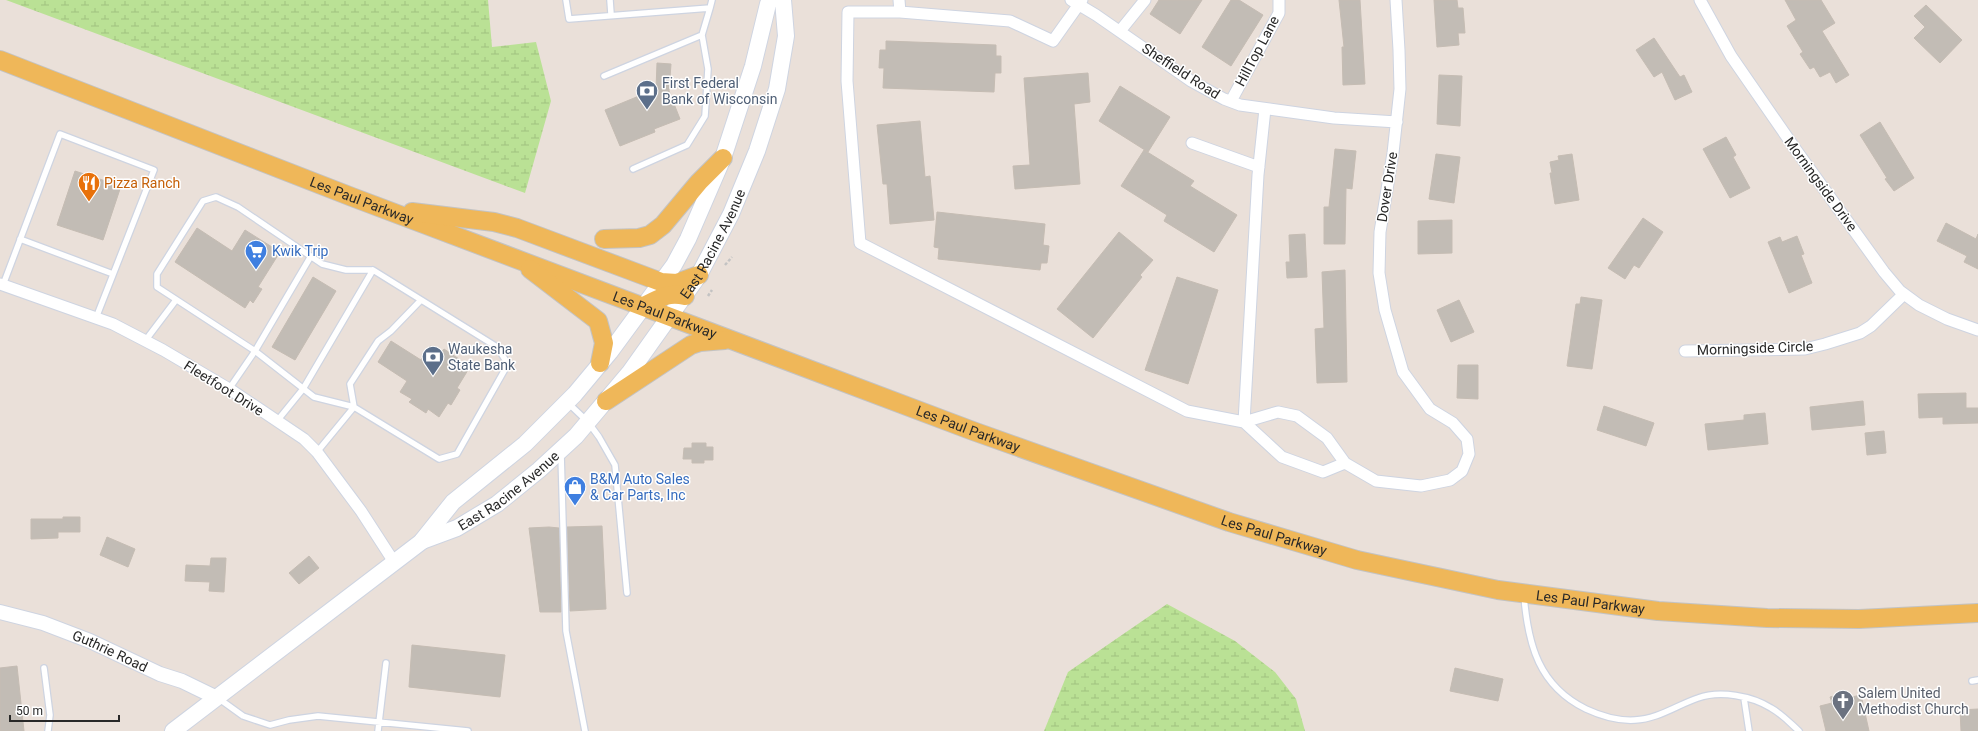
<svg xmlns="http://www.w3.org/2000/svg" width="1978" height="731" font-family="Roboto,sans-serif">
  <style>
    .wetland { fill: url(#wetland-marsh) }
    .building { fill: #c2bcb5; stroke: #c5bcb3 }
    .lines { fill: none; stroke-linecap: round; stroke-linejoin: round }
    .service-casing { stroke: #ced4e1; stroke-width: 8 }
    .minor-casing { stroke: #ced4e1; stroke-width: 13 }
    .tertiary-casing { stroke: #ced4e1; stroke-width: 16 }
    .secondary-casing { stroke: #ced4e1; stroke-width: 18 }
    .primary-casing { stroke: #c3c3c3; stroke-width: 20 }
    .path { stroke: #c3c3c3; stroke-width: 2.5; stroke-dasharray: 3 2; stroke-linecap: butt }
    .service { stroke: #fff; stroke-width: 5.5 }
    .minor { stroke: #fff; stroke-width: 11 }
    .tertiary { stroke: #fff; stroke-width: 14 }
    .secondary { stroke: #fff; stroke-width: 16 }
    .primary { stroke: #efb759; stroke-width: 18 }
    .labels { text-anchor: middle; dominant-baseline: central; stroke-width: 3; stroke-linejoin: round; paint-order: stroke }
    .street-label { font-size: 14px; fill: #282828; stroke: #fff }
    .service-label { font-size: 14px; fill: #4e5e75; stroke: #fff; text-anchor: start }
    .food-label { font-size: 14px; fill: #c56008; stroke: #fff; text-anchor: start }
    .shop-label { font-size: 14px; fill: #366cbe; stroke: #fff; text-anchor: start }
    .worship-label { font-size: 14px; fill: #5b616d; stroke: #fff; text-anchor: start }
  </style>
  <defs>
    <pattern id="wetland-marsh" width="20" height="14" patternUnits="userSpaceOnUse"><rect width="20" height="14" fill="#bae195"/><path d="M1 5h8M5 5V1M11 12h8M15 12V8" fill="none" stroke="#a0c180"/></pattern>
  </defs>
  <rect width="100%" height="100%" fill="#eae0d9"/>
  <path class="wetland" d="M6,0h482l4,47 44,-5 15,59 -26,92z
    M1167,604l68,37 40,31 21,27 9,32h-261l24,-59z"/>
  <path class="building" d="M1159,0h43l-22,34 -30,-20z
    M1231,0h8l24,15 -32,51 -29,-19z
    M1339,0h21l5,84 -22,1 -1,-38h2z
    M1434,0h23l1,8h5l2,25h-7l1,12 -22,2z
    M1785,0h36l14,23 -13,8 27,44 -13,8 -6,-11 -10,5 -6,-10 -4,2 -10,-15 3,-2 -16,-26 9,-6z
    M1926,5l36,35 -22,23 -26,-25 11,-11 -11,-11z
    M1654,38l26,39 4,-2 8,17 -17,8 -13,-28 -8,5 -18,-27z
    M886,41l110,4v11h5v17h-6l-1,19 -111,-4 1,-20h-5l1,-18h6z
    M657,63l14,1 -2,27 11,28 -26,10 1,3 -35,14 -15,-36 51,-21z
    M1088,73l2,29 -16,2 6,80 -65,5 -2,-23 17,-1 -6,-87z
    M1439,75l23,1 -2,50 -23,-2z
    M1120,86l50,31 -22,35 -49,-31z
    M920,121l5,56 5,-1 4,44 -44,4 -3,-40h-4l-6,-59z
    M1880,122l34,56 -20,13 -9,-12 2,-1 -27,-43z
    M1726,137l10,18 -3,2 17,31 -20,10 -27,-49z
    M1335,149l21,2 -4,38 -6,-1 -1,56h-21v-37h5z
    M1144,150l50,31 -4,5 47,29 -23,37 -50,-31 3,-6 -46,-29z
    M1436,154l24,3 -6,46 -25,-4z
    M1572,154l7,46 -24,4 -5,-31h2l-2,-11 9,-2 -1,-4z
    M75,171l46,15 -18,54 -46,-15z
    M937,212l108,12 -2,21 6,1 -2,17h-6l-1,7 -102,-11 1,-11 -5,-1z
    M1643,218l20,14 -24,36 -5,-3 -9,14 -17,-11z
    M1452,220v33l-34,1v-33z
    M1946,223l30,16 2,-5v35l-14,-7 3,-6 -30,-15z
    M197,228l35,23 13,-21 35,22 -22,35 4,2 -9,14 -3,-3 -5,8 -70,-46z
    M1119,232l34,28 -13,15 2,2 -49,61 -36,-29z
    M1305,234l2,43 -20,1 -1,-16h4l-1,-27z
    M1797,236l7,18 -3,1 11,28 -23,10 -21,-51 12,-5 2,5z
    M1345,270l2,112 -30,1 -2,-54 9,-1 -2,-56z
    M313,277l23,14 -41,69 -23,-13z
    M1177,277l41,13 -30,94 -43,-14z
    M1581,297l21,3 -10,69 -25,-3 9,-62h4z
    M1459,300l15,32 -23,10 -14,-32z
    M391,341l30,19 9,-14 11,7 3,-4 15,10 -2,4 11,7 -11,18 3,2 -9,15 -3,-2 -9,14 -11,-8 -2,4 -17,-11 3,-3 -12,-7 7,-11 -29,-19z
    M1458,365h20v34l-21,-1z
    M1966,393v15h12v15l-35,1v-7l-24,1 -1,-24z
    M1863,401l2,24 -53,5 -2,-23z
    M1604,406l50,17 -8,23 -49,-16z
    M1765,413l3,31 -60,6 -3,-26 39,-4v-5z
    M1884,431l2,22 -19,2 -2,-22z
    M692,443h14v4h7v13h-9v3h-12v-4h-9l1,-11h8z
    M63,517h17v15h-22v6l-27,1v-20h32z
    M602,526l4,83 -36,2 -3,-84z
    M549,527l10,1 2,84h-21l-11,-84z
    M107,537l28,12 -7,18 -28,-12z
    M309,556l10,12 -20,16 -10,-11z
    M211,558h15l-2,34 -15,-1 1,-9 -25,-1 1,-16 24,1z
    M412,645l93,10 -5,42 -91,-10z
    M17,666l7,65h-24v-63z
    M1455,668l48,11 -5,22 -48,-10z
    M1846,693l1,5 14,-3 8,36h-43l-6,-25 12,-3 -2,-6z
    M1978,709v22h-17l-1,-21z"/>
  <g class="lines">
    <g class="service-casing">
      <path id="service" d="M566,0l3,19 141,-11 2,-8
        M610,0l1,14
        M604,76l98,-41 8,-27
        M633,169l54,-24 18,-29 3,-47 -6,-34
        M20,239l93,35
        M3,285l57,-151 94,36 -58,148
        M145,341l31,-41
        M229,389l26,-38 56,-95
        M567,402l21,20 11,15 16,28 12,128
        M277,421l26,-32 70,-119
        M317,452l37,-45 85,52 18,-5 51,-90 -11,-17 -124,-77h-27l-24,-6 -84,-57 -22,-10 -13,4 -46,73v13l98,64 59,46 40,10 -4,-23 28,-43 13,-10 30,-31
        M561,453l5,178 19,100
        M1524,596c4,49 15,90 62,113 15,7 33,12 49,11 23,-1 42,-15 63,-22 22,-8 54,-2 73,10 11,6 19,15 28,23
        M44,668l6,47 -2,16
        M1972,681l6,-1
        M218,698l25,18 27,9 19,-5 29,-4 150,15
        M1744,698l5,33
        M378,731l8,-68"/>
    </g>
    <g class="minor-casing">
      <path id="minor" d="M899,0l1,12h-52l-1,69 13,162 327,168 57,11 34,-10 19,4 30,22 18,25 31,18 45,5 29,-6 12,-9 7,-17 -2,-15 -14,-16 -23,-14 -27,-37 -18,-62 -6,-37 1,-41 13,-79 7,-64 -1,-39 -3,-50
        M1071,0l25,15 95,66 33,18 16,6 94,13 63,4
        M1700,0l31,56 65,94 88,122 16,19 19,14 28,14 31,11
        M900,12l110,9 43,20 29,-41
        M1120,31l25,-31
        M1231,101l48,-88v-13
        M1265,109l-7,66 -14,247 38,35 41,15 22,-9
        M1192,143l67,24
        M0,284l113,40 50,26 68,40 73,49 13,13 44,59 33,51
        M1685,351l120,-2 20,-5 35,-11 11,-7 33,-32"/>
    </g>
    <g class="tertiary-casing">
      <g id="tertiary">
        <path id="s1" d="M0,612l43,11 47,18 70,33 22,7 35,17"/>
      </g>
    </g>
    <g class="secondary-casing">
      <g id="secondary">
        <path id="s2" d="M422,541l35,-13 40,-24 42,-34 37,-34 54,-64 69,-97 32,-61 26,-63 20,-62 9,-53 -3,-36"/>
        <path d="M173,731l248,-189 32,-40 72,-58 50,-50 35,-42 64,-87 14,-26 35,-81 30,-92 15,-62 3,-4"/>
      </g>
    </g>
    <g class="primary-casing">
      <g id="primary">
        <path id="s3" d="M0,60l352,137 621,234 256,91 128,38 141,30 160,21 109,7 92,1 119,-6"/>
        <path d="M412,212l82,10 23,6 144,54 16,1 22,-8"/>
        <path d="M604,239l35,-1 11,-3 13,-10 36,-43 24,-24"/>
        <path d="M530,269l68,52 6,22 -4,20"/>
        <path d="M644,306c15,-8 24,-14 41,-10"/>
        <path d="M606,401l85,-56 9,-3 25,-2"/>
      </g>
    </g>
    <path class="path" d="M725,265l7,-8
      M708,296l4,-6"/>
    <use href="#service" class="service"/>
    <use href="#minor" class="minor"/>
    <use href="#tertiary" class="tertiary"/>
    <use href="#secondary" class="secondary"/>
    <use href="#primary" class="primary"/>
  </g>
  <defs>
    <g id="bank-pin" transform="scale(1.15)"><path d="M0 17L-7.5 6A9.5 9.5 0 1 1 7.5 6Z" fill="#5c6f8a" stroke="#fff"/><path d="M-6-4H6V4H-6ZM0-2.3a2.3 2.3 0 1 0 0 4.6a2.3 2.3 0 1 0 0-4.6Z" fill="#fff"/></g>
    <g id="restaurant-pin" transform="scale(1.15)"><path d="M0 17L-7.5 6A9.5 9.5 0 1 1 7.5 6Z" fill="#e8710a" stroke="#fff"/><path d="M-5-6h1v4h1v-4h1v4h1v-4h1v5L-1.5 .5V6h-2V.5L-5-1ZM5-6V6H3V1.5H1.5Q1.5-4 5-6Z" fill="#fff"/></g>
    <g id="supermarket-pin" transform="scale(1.15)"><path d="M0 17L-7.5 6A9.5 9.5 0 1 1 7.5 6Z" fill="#3f7fe0" stroke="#fff"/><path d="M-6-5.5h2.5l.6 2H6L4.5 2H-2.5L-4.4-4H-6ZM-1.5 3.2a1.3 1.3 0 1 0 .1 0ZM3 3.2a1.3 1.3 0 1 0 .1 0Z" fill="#fff"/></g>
    <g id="shop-pin" transform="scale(1.15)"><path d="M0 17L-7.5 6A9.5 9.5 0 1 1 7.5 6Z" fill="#3f7fe0" stroke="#fff"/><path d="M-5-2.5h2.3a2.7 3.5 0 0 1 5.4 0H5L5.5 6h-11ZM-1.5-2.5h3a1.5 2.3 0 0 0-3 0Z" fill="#fff"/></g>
    <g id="church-pin" transform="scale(1.15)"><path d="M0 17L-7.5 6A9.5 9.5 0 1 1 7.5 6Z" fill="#6b7280" stroke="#fff"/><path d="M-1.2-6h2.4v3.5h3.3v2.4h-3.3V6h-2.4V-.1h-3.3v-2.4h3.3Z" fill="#fff"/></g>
  </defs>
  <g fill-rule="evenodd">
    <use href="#bank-pin" x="647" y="91"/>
    <use href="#restaurant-pin" x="89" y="183"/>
    <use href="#supermarket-pin" x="256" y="251"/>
    <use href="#bank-pin" x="433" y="357"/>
    <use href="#shop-pin" x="575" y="487"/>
    <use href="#church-pin" x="1843" y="701"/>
  </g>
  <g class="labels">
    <g class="street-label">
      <text transform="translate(1257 51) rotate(-62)">HillTop Lane</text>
      <text transform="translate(1181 71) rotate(33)">Sheffield Road</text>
      <text transform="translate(1821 184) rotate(54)">Morningside Drive</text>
      <text transform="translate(1387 187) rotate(-81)">Dover Drive</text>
      <text stroke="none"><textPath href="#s3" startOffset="388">Les Paul Parkway</textPath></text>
      <text stroke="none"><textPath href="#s2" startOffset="425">East Racine Avenue</textPath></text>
      <text stroke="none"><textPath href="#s3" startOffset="712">Les Paul Parkway</textPath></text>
      <text transform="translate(1755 348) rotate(-2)">Morningside Circle</text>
      <text transform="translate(224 388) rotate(32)">Fleetfoot Drive</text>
      <text stroke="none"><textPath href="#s3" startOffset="1036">Les Paul Parkway</textPath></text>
      <text stroke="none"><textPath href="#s2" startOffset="101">East Racine Avenue</textPath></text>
      <text stroke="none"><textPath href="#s3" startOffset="1360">Les Paul Parkway</textPath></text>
      <text stroke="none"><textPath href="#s3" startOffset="1684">Les Paul Parkway</textPath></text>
      <text stroke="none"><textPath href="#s1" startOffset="117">Guthrie Road</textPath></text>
    </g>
    <g class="service-label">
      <text x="662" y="83">First Federal<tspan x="662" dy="16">Bank of Wisconsin</tspan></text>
      <text x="448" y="349">Waukesha<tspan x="448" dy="16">State Bank</tspan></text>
    </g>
    <g class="food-label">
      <text x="104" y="183">Pizza Ranch</text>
    </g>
    <g class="shop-label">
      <text x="272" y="251">Kwik Trip</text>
      <text x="590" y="479">B&amp;M Auto Sales<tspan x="590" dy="16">&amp; Car Parts, Inc</tspan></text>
    </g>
    <g class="worship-label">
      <text x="1858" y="693">Salem United<tspan x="1858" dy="16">Methodist Church</tspan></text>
    </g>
  </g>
  <path d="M10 715v6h109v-6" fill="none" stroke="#282828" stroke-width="2"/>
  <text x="16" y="715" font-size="12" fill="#282828" stroke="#ffffff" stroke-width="3" paint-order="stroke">50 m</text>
</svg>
